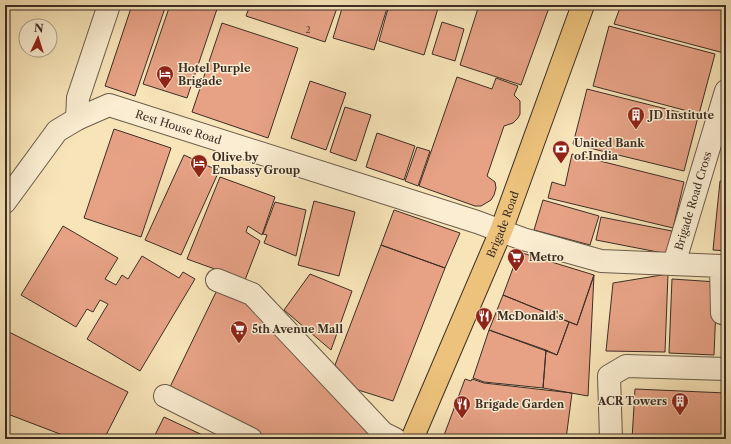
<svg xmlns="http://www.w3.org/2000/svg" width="731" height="444" font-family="'Libre Caslon Text',serif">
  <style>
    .building { fill: #e7a286; stroke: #3c2e24 }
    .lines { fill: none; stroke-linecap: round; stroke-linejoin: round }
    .minor-casing { stroke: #6b5c49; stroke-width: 24 }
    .major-casing { stroke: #3c2e24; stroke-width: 24 }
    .minor { stroke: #faedd1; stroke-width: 22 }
    .major { stroke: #ecc27c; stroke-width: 22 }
    .labels { text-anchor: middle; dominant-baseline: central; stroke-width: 3; stroke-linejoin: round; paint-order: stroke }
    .number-label { font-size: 9px; fill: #674b3c }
    .poi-label { font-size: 11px; font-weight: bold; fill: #3c2e24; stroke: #faedd1; text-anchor: start }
    .street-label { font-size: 11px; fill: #3c2e24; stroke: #faedd1 }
  </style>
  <rect width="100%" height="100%" fill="#f7e4b8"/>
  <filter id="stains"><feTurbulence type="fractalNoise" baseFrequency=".005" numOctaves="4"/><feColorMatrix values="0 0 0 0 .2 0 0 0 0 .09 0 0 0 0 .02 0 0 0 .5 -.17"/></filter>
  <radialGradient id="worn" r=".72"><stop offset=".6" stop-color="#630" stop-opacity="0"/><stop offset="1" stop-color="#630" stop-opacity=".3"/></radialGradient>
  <path class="building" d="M56,5h11l-1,3z
    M132,5h34l-31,91 -30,-10z
    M170,5h34l13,4 -30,89 -44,-14z
    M250,5h88l-13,37 -79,-26z
    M343,5h45l-14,45 -41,-12z
    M389,5h50l-15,50 -45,-14z
    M479,5h71l-29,80 -61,-20z
    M621,5h105v40l-2,8 -110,-29z
    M442,22l22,7 -9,32 -23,-7z
    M222,23l76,25 -30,90 -76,-26z
    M609,26l106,28 -16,60 -106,-28z
    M457,77l35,12 4,-11 22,8 -4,9 6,6v13l-2,4 -5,5 -9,3 -17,50 8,6 1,6 -2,7 -3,5 -10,6h-6l-56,-20z
    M310,81l36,12 -20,57 -35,-12z
    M587,89l111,28 -14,54 -111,-27z
    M345,107l26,8 -15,46 -26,-9z
    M114,129l57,19 -30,89 -57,-19z
    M377,133l38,13 -11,34 -38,-13z
    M417,147l13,4 -12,35 -13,-5z
    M572,154l112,28 -11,46 -125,-30 4,-16 13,4z
    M184,155l35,16 -38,84 -36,-15z
    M220,177l55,20 -13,38 -14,-9 -2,6 14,9 -15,39 -58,-21z
    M720,181h6v70l-13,-1z
    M543,200l56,16 -9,29 -56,-15z
    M314,201l41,11 -16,64 -41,-11z
    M275,202l31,8 -10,46 -32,-13 3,-8 -4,-1z
    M394,210l66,23 -15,35 -64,-23z
    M601,217l71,14 -4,23 -72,-14z
    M63,226l55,32 -13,21 11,6 6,-10 6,4 14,-23 37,22 4,-6 12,7 -55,92 -53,-32 21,-35 -8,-4 -7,12 -6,-3 -11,18 -55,-32z
    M381,245l64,23 -52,133 -38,-12 -20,-24z
    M519,252l75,23 -17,50 -74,-30z
    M310,274l42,17 -21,59 -47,-40z
    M668,274l-3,78 -59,-1 7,-68z
    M594,275l-6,121 -45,-8 3,-38 11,5 12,-33 8,3z
    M672,279l45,3 -3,73 -45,-2z
    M219,286l27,13 132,140h-109l-100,-50z
    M503,295l66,27 -12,33 -68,-25z
    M723,321h3v35h-4z
    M5,330l123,62 -24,47h-31l-68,-26z
    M489,330l57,20 -3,38 -59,-6 -11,-4z
    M465,379l6,2 1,-2 12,4 88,10 -6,46 -123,-1z
    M635,389l91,4v46h-94z
    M164,417l47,22h-58z
    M5,433l16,6h-16z"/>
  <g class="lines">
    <g class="minor-casing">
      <g id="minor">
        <path d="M77,119l1,-21 31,-93"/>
        <path id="s1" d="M5,202l52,-71 20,-12 32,-14 368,117 46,17 78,22 120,5 1,47"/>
        <path id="s2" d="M674,264l52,-173"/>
        <path d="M217,280l35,14 131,139 12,6"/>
        <path d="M165,396l86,43"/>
        <path d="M611,439l-2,-63 17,-10 100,3"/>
      </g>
    </g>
    <g class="major-casing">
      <g id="major">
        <path id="s3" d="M412,439l89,-208 82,-226"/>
      </g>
    </g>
    <use href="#minor" class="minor"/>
    <use href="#major" class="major"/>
  </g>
  <defs>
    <g id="hotel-pin" transform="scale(0.9)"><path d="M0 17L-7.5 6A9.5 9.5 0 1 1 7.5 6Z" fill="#8f2418" stroke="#faedd1"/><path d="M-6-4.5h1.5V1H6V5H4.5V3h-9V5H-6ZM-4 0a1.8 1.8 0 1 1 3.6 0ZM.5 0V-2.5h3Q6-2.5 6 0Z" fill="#fff"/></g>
    <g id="building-pin" transform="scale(0.9)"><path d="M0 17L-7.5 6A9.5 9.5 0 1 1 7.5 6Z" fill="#8f2418" stroke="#faedd1"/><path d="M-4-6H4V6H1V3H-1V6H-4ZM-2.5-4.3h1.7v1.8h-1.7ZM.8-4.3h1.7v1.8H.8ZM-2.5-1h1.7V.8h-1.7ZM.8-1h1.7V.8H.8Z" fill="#fff"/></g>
    <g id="bank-pin" transform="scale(0.9)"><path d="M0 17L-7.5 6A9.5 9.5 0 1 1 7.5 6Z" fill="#8f2418" stroke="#faedd1"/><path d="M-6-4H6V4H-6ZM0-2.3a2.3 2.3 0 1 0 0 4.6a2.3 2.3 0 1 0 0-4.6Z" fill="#fff"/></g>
    <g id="supermarket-pin" transform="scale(0.9)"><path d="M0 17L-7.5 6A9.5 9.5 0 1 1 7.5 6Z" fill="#8f2418" stroke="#faedd1"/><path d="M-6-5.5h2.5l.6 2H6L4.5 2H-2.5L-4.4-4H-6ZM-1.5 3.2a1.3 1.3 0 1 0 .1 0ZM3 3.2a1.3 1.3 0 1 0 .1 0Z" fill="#fff"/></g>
    <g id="restaurant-pin" transform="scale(0.9)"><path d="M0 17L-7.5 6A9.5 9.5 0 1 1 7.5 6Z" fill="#8f2418" stroke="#faedd1"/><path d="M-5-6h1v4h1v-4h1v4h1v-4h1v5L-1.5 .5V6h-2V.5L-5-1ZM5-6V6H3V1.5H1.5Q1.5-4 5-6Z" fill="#fff"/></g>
  </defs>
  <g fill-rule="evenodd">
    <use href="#hotel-pin" x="165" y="74"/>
    <use href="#building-pin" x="636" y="115"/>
    <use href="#bank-pin" x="561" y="149"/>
    <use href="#hotel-pin" x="199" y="163"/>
    <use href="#supermarket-pin" x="516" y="257"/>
    <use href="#restaurant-pin" x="484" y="316"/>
    <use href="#supermarket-pin" x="239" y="329"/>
    <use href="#building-pin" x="680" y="401"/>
    <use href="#restaurant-pin" x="462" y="404"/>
  </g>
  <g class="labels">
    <g class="number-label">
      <text x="308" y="29">2</text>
    </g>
    <g class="poi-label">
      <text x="178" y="68">Hotel Purple<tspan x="178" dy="13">Brigade</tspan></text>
      <text x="649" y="115">JD Institute</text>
      <text x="574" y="143">United Bank<tspan x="574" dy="13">of India</tspan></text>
      <text x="212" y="157">Olive by<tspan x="212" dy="13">Embassy Group</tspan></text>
      <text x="529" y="257">Metro</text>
      <text x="497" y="316">McDonald's</text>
      <text x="252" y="329">5th Avenue Mall</text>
      <text x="667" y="401" text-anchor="end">ACR Towers</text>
      <text x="475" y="404">Brigade Garden</text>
    </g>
    <g class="street-label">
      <text stroke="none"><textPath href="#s1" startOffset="219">Rest House Road</textPath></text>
      <text stroke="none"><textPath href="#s2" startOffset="66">Brigade Road Cross</textPath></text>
      <text stroke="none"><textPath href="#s3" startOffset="233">Brigade Road</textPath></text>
    </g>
  </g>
  <rect width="731" height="444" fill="none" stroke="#f7e4b8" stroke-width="20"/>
  <rect x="6" y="6" width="719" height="432" fill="none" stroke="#3c2e24" stroke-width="2"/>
  <rect x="10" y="10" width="711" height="424" fill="none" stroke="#3c2e24"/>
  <g transform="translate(38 38) rotate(4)"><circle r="19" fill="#faedd1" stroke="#aea18c"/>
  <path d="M0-3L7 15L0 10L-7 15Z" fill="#8f2418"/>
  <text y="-6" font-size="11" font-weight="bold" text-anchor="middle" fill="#3c2e24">N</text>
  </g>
  <rect width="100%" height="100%" filter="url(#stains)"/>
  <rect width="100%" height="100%" fill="url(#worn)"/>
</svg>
